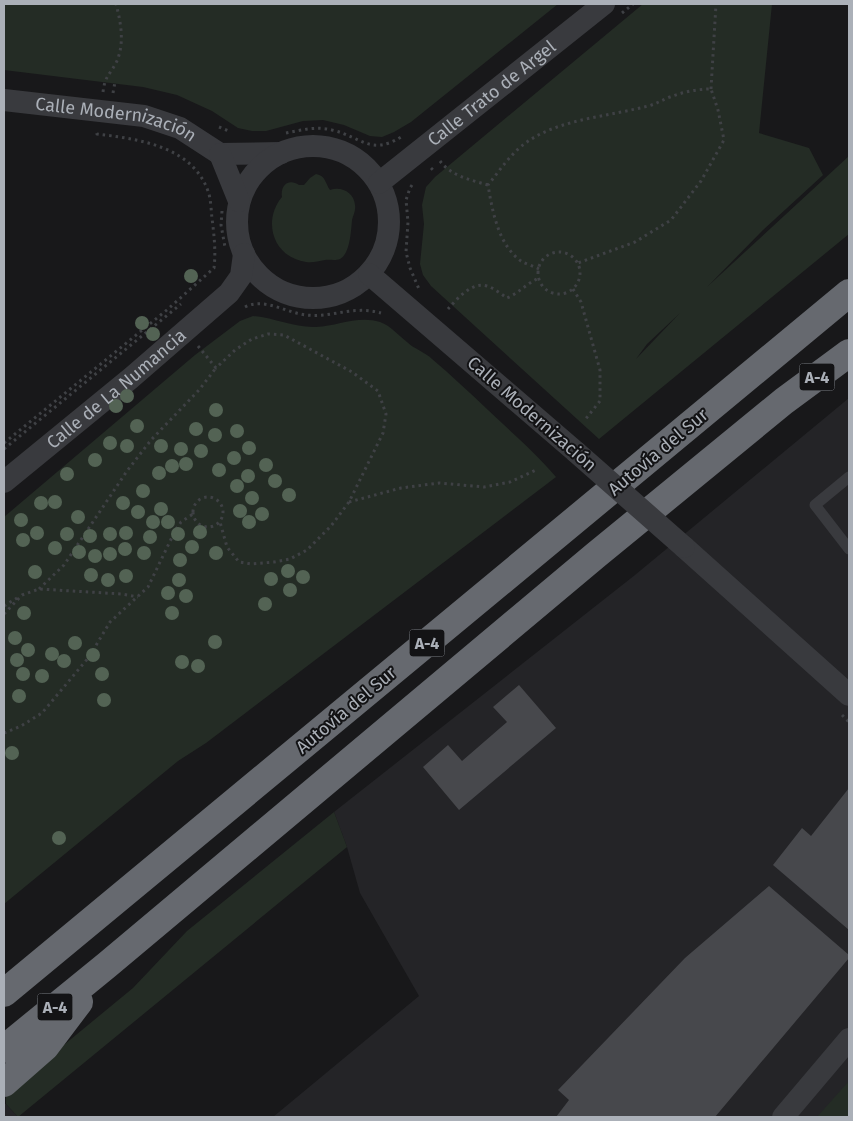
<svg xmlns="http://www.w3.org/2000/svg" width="853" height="1121" font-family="'Fira Sans',sans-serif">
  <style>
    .built { fill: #242427 }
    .green { fill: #242c25; fill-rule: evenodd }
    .building { fill: #47484c }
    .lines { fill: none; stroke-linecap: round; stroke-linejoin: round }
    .path { stroke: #3f4145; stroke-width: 3; stroke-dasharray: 2.5 4; stroke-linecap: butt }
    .lane { stroke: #393a3e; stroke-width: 11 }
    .street { stroke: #393a3e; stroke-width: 22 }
    .highway { stroke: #66696f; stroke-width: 28 }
    .street-bridge { stroke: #393a3e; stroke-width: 22 }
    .tree { fill: #536354 }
    .labels { text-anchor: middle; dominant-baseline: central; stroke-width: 4; stroke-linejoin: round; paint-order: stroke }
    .shield { fill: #131315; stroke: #7d8187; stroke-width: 1 }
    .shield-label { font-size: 16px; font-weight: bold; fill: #abb0b8 }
    .street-label { font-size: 18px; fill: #abb0b8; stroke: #131315 }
  </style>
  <rect width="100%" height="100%" fill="#18181a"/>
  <path class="built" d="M849,398v719h-576l146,-121 -59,-103 -13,-46 -13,-35 301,-237z
    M4,1104h2l12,13h-14z"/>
  <path class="green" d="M4,4h554l-147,118 -17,10 -12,5 -12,-1 -26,-11 -21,-5 -20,1 -37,10h-14l-14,-3 -26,-17 -35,-16 -34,-8 -139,-17z
    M643,4h129l-13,129 50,15 14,27 -60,55 -56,57 142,-131v78l-250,205 -168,-153 -8,-11 -3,-11 4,-40 -2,-19 4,-18 9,-10zM680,313l-44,46 11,-15z
    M316,174c10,2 9,9 14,16 12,-4 24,3 25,15 1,6 -2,10 -3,15 -1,11 -2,34 -12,39 -6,2 -10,0 -15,1 -7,1 -12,3 -19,2 -33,-5 -44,-41 -24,-65 -2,-12 7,-19 17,-12h5l6,-7z
    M253,316c22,2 42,12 63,11 22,-1 42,-12 64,-5 11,4 18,13 27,20 7,7 18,10 25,17 19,16 38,34 56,51 23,22 47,42 68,67l-350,266 -28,18 -174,143v-387l191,-162 45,-34z
    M334,812l13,35 -329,270 -12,-13v-7l8,-11 119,-98 54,-57z
    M849,1081v36h-32z"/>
  <path class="building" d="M519,685l37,43 -97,82 -36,-43 25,-22 14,16 45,-39 -14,-15z
    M849,788v142l-76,-65 29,-37 9,8z
    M769,886l80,69v3l-134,159h-159l13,-17 -11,-10 127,-132z"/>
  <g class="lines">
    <path class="path" d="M622,13l11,-9
      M711,89l5,-85
      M103,92c2,-16 6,-16 13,-29 9,-19 5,-40 0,-59
      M113,93l2,-11
      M219,127l12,5
      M286,133c15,-3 31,-7 46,-3 30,7 38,26 69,7
      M440,161c11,15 31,19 48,24
      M431,168l4,4
      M412,185l-2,3 -4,12 2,22 -2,30 4,16 9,21
      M222,211l-1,14 4,22
      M538 273a21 21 0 1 1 42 0a21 21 0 1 1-42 0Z
      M539,269c-6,-3 -13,-5 -18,-8 -23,-16 -29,-52 -33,-76 12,-15 23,-32 39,-43 32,-23 84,-26 121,-36 8,-2 14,-6 22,-9 13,-5 27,-8 41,-8l7,21 6,30 -23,41 -30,39 -36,22 -57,21
      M573,289l8,13 19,68v31l-16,20
      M245,307c19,-10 42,6 61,8 27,3 46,-10 75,-2
      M448,309c9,-10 24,-28 39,-23 7,2 14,8 20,12 12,-5 20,-15 32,-20
      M198,346l18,22 19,-18 17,-11 16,-5 16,1 68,37 26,19 8,23 -3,19 -34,69 -18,24 -24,24 -17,9 -16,3 -23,2 -12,-2 -12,-15 -7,-25
      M4,443l164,-134 46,-41c2,-17 0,-33 -2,-50 -1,-8 -1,-19 -4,-27 -16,-45 -70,-52 -111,-57l1,-4
      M4,449l177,-145
      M193 512a15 15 0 1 1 30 0a15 15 0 1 1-30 0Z
      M349,502l52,-14 38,-5 45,4 26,-5 28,-13
      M39,589l25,-24 63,-94 24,-31 48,-50 17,-22
      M4,606l13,-8
      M4,614l18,-19 17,-6 83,5 16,3
      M842,715l7,7
      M4,733l17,-7 21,-13 47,-56 21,-35 38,-35 27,-56 6,-9 12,-8"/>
    <path class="lane" d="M849,477l-34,28 34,44"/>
    <g class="street">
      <path id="s1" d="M4,100l140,16 36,12 40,26 61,-1"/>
      <circle cx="313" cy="222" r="76"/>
      <path d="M220,154l19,47"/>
      <path id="s2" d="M379,183l225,-179"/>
      <path d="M369,274l207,178"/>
      <path id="s3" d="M4,482l127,-104 98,-85 12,-17 3,-22"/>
      <path d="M684,547l165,148"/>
      <path d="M783,1117l66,-78"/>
    </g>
    <path class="highway" d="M4,993l845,-700
      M4,1049l103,-84 489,-410 188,-154 65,-48
      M4,1083l41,-36 34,-45"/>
    <path class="street-bridge" d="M576,452l108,95"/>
  </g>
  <g class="tree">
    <circle cx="191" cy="276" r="7"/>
    <circle cx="142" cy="323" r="7"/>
    <circle cx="153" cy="334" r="7"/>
    <circle cx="127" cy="396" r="7"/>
    <circle cx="116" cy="406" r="7"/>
    <circle cx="216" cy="410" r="7"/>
    <circle cx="137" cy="426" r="7"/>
    <circle cx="196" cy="429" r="7"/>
    <circle cx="237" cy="431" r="7"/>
    <circle cx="215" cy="435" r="7"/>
    <circle cx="110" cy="443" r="7"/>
    <circle cx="127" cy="446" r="7"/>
    <circle cx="161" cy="446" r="7"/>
    <circle cx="249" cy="448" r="7"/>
    <circle cx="181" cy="449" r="7"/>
    <circle cx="201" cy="451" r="7"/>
    <circle cx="234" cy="458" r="7"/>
    <circle cx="95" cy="460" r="7"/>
    <circle cx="186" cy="464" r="7"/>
    <circle cx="266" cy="465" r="7"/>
    <circle cx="172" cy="466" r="7"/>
    <circle cx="219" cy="470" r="7"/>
    <circle cx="159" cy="473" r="7"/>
    <circle cx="67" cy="474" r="7"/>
    <circle cx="248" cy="476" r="7"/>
    <circle cx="275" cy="481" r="7"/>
    <circle cx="237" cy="486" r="7"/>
    <circle cx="143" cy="491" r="7"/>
    <circle cx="289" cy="495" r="7"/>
    <circle cx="252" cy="498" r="7"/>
    <circle cx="55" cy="502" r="7"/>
    <circle cx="41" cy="503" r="7"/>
    <circle cx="123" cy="503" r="7"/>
    <circle cx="161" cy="509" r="7"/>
    <circle cx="240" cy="511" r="7"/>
    <circle cx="138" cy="512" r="7"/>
    <circle cx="262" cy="514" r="7"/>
    <circle cx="78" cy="517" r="7"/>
    <circle cx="21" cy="520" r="7"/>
    <circle cx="153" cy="522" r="7"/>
    <circle cx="168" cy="522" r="7"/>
    <circle cx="249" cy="522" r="7"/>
    <circle cx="200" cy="532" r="7"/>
    <circle cx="37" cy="533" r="7"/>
    <circle cx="126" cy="533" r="7"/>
    <circle cx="67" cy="534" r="7"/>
    <circle cx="110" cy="534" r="7"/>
    <circle cx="178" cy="534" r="7"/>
    <circle cx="90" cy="536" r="7"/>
    <circle cx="150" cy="537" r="7"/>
    <circle cx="23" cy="540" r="7"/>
    <circle cx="192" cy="547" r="7"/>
    <circle cx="55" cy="548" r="7"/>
    <circle cx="125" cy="549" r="7"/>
    <circle cx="79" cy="552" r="7"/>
    <circle cx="144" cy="553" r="7"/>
    <circle cx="216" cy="553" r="7"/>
    <circle cx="110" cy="554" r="7"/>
    <circle cx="95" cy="556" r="7"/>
    <circle cx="180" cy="560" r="7"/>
    <circle cx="288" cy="571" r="7"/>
    <circle cx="35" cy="572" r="7"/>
    <circle cx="91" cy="575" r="7"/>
    <circle cx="126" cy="576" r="7"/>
    <circle cx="303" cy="577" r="7"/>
    <circle cx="271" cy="579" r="7"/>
    <circle cx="108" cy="580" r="7"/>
    <circle cx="179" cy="580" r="7"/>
    <circle cx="290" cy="590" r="7"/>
    <circle cx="168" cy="593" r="7"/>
    <circle cx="186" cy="596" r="7"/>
    <circle cx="265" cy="604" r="7"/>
    <circle cx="24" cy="613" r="7"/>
    <circle cx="172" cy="613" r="7"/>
    <circle cx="15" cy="638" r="7"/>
    <circle cx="215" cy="642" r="7"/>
    <circle cx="75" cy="643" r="7"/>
    <circle cx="28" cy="650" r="7"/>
    <circle cx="52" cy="654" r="7"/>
    <circle cx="93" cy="655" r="7"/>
    <circle cx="17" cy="660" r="7"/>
    <circle cx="64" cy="661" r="7"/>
    <circle cx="182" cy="662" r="7"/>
    <circle cx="198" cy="666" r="7"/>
    <circle cx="23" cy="674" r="7"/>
    <circle cx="102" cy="674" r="7"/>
    <circle cx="42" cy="676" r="7"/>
    <circle cx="19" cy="696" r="7"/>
    <circle cx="104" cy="700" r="7"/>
    <circle cx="12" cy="753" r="7"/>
    <circle cx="59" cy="838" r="7"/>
  </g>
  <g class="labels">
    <g class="shield">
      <rect x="799.5" y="363.5" width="35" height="27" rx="4"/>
      <rect x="409.5" y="629.5" width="35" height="27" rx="4"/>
      <rect x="37.5" y="993.5" width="35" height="27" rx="4"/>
    </g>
    <g class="shield-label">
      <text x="817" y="377">A-4</text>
      <text x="427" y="643">A-4</text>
      <text x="55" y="1007">A-4</text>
    </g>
    <g class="street-label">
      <text stroke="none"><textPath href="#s2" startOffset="144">Calle Trato de Argel</textPath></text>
      <text stroke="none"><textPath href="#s1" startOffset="114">Calle Modernización</textPath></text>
      <text stroke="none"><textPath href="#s3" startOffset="146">Calle de La Numancia</textPath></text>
      <text transform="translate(532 414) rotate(41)">Calle Modernización</text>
      <text transform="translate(658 452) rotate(-40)">Autovía del Sur</text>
      <text transform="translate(346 710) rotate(-40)">Autovía del Sur</text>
    </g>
  </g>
  <rect width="853" height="1121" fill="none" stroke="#abb0b8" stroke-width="10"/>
</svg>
